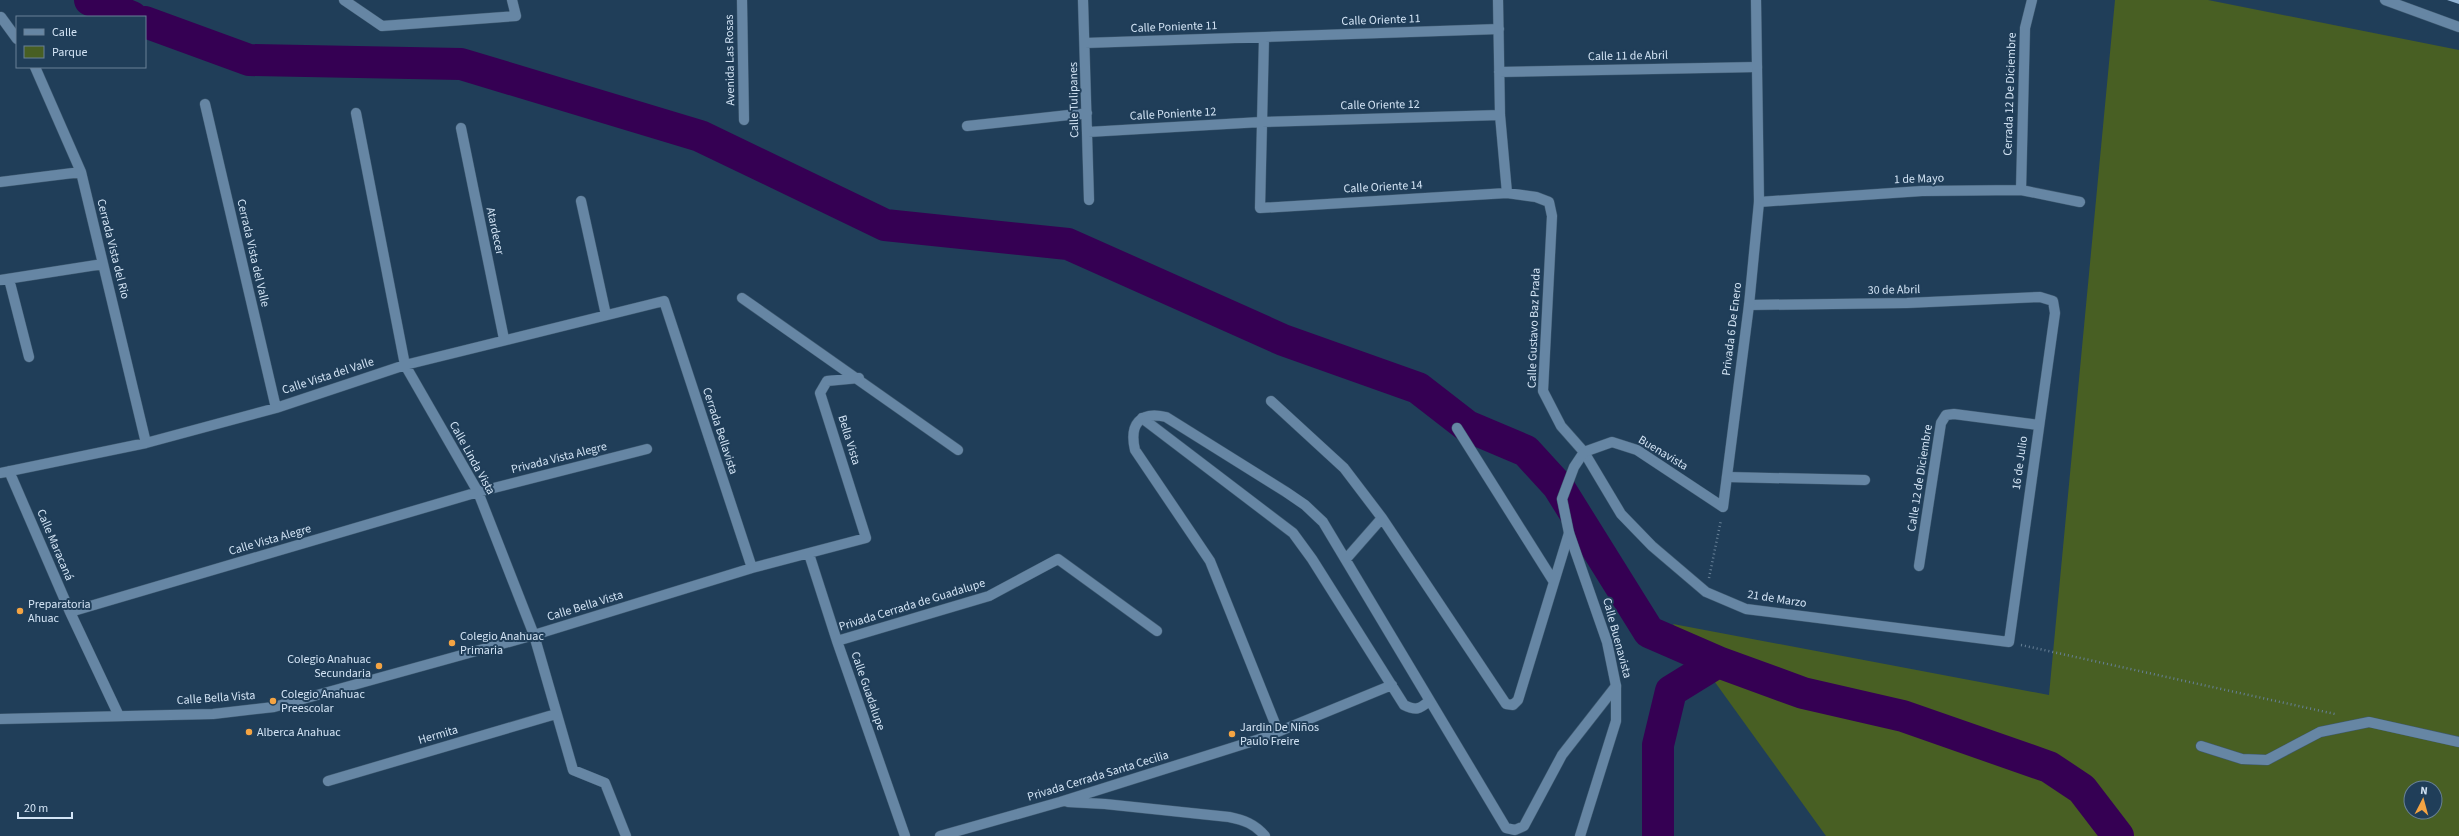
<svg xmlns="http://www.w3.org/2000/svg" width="2459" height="836" font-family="'Source Sans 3',sans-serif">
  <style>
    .green { fill: #485f23; fill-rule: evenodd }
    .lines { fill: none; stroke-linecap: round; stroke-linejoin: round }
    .river { stroke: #350053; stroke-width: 32 }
    .building { fill: #92b4d4 }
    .service-casing { stroke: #3f5a71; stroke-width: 11 }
    .minor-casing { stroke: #3f5a71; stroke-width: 11 }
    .tertiary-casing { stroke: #3f5a71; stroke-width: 11 }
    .path { stroke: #678097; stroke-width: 2.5; stroke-dasharray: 1 3; stroke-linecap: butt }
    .service { stroke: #6686a4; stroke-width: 10 }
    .minor { stroke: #6686a4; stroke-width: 10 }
    .tertiary { stroke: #6686a4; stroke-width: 10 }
    .poi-dot { fill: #f4a443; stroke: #203e59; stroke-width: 1.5 }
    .labels { text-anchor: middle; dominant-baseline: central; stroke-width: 4; stroke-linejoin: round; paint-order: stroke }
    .street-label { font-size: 12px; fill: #d3e4f5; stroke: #203e59 }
    .poi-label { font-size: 12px; fill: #d3e4f5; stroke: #203e59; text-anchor: start }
  </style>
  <rect width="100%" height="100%" fill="#203e59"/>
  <path class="green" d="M2115,0h93l251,50v786h-633l-153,-212 376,71zM2411,788h24v24h-24z"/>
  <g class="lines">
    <path class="river" d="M90,0l42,17
      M145,22l104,38 212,4 239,72 185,89 183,19 215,96 135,48 49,38 59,25 32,35 91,146 69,30
      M1658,836v-91l13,-54 47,-29 85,31 100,23 146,51 33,22 36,47"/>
  </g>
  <path class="building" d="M2447,0h12v4z"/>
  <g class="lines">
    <g class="service-casing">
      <path id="service" d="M2385,0l74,27"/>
    </g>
    <g class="minor-casing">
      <path id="minor" d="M344,0l38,26 134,-10 -4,-16
        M742,0l2,120
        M1083,0l6,200
        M1498,0l2,115 7,78
        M1,17l16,22
        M1264,38l-4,170 247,-15 29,4 13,5 3,14 -9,175 18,35 23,26 37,62 31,32 54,46 40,17 263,33 46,-329 -2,-12 -13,-4 -133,6 -158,2
        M1085,43l414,-14
        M35,67l46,105 65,271
        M1499,72l258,-5
        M205,104l71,304
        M356,113l49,252 73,127 56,143 39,135 32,13 21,53
        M967,126l120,-13
        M461,128l43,211
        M1088,132l173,-10 239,-7
        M0,182l81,-10
        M2021,190l4,-162 7,-28
        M581,201l25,114
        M1759,202l163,-11 99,-1 59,12
        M9,279l20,78
        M0,280l103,-16
        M742,298l216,152
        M1271,401l73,67 38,50 124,186 7,1 5,-5 51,-167
        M1142,418l151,115 19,26 92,146c12,6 16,4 25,-4
        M1457,428l97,154
        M9,471l61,141 49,104
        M0,473l146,-30 130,-35 129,-43 259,-64 88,267
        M1727,477l138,3
        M809,554l28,87 68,195
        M1346,559l36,-41
        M1919,566l22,-143 5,-8 8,-1 85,11
        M70,612l408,-120 169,-43
        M837,641l152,-45 69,-37 99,72
        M0,719l213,-5 61,-7 260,-72 218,-67 114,-30 -46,-145 7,-12 32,-3
        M1278,731l-68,-170 -75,-111c-6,-26 5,-39 31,-33l120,75 19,13 18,17 183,306 9,2 9,-4 38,-71 54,-69
        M2201,746l41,13 25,1 53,-28 49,-10 90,20
        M328,781l228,-67
        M1068,802l37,2 124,13c15,3 26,7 36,19
        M940,836l120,-34 203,-64 129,-53"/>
    </g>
    <g class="tertiary-casing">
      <path id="tertiary" d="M1580,836l36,-115v-35l-9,-44 -38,-109 -7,-34 12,-32 10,-15 28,-10 25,8 86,57 26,-202 10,-103 -3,-202"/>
    </g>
    <path class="path" d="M1709,578l12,-58
      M2021,645l314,69"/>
    <use href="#service" class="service"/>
    <use href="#minor" class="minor"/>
    <use href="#tertiary" class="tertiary"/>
  </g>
  <g class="poi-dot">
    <circle cx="20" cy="611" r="4"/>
    <circle cx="452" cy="643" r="4"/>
    <circle cx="379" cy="666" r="4"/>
    <circle cx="273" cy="701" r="4"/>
    <circle cx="249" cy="732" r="4"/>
    <circle cx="1232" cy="734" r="4"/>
  </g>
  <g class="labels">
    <g class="street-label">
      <text transform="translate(1381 20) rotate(-2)">Calle Oriente 11</text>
      <text transform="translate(1174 27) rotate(-2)">Calle Poniente 11</text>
      <text transform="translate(1628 56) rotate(-1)">Calle 11 de Abril</text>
      <text transform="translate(730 60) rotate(-91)">Avenida Las Rosas</text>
      <text transform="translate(2010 94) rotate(-88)">Cerrada 12 De Diciembre</text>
      <text transform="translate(1074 100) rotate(-91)">Calle Tulipanes</text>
      <text transform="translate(1380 105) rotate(-1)">Calle Oriente 12</text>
      <text transform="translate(1173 114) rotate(-3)">Calle Poniente 12</text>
      <text transform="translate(1919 179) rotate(-2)">1 de Mayo</text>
      <text transform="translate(1383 187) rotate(-3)">Calle Oriente 14</text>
      <text transform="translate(495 231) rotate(78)">Atardecer</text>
      <text transform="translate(113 249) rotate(76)">Cerrada Vista del Rio</text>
      <text transform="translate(253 253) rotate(77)">Cerrada Vista del Valle</text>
      <text transform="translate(1894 290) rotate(-1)">30 de Abril</text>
      <text transform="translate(1534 328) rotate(-88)">Calle Gustavo Baz Prada</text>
      <text transform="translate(1732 329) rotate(-83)">Privada 6 De Enero</text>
      <text transform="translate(328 376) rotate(-18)">Calle Vista del Valle</text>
      <text transform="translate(720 431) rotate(72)">Cerrada Bellavista</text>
      <text transform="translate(849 440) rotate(73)">Bella Vista</text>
      <text transform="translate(1663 453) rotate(31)">Buenavista</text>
      <text transform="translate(472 458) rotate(61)">Calle Linda Vista</text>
      <text transform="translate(559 458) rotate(-14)">Privada Vista Alegre</text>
      <text transform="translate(2020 463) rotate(-82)">16 de Julio</text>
      <text transform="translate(1920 478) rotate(-81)">Calle 12 de Diciembre</text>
      <text transform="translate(270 540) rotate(-16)">Calle Vista Alegre</text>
      <text transform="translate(55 545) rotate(67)">Calle Maracaná</text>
      <text transform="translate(1777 599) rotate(9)">21 de Marzo</text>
      <text transform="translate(912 605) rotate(-17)">Privada Cerrada de Guadalupe</text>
      <text transform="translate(585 606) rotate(-17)">Calle Bella Vista</text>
      <text transform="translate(1617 638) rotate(75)">Calle Buenavista</text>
      <text transform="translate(868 691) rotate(71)">Calle Guadalupe</text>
      <text transform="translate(216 698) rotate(-4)">Calle Bella Vista</text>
      <text transform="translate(438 735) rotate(-16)">Hermita</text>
      <text transform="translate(1098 776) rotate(-17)">Privada Cerrada Santa Cecilia</text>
    </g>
    <g class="poi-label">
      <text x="28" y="604">Preparatoria<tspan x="28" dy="14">Ahuac</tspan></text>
      <text x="460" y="636">Colegio Anahuac<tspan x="460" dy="14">Primaria</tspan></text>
      <text x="371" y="659" text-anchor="end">Colegio Anahuac<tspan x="371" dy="14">Secundaria</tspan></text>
      <text x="281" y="694">Colegio Anahuac<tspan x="281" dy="14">Preescolar</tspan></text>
      <text x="1240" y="727">Jardin De Niños<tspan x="1240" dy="14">Paulo Freire</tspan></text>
      <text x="257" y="732">Alberca Anahuac</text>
    </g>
  </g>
  <rect x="16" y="16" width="130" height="52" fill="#203e59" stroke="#688097"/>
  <rect x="24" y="29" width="20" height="6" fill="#6686a4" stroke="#688097"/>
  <text x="52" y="36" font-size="12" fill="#d3e4f5">Calle</text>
  <rect x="24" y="46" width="20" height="12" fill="#485f23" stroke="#688097"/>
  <text x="52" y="56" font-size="12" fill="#d3e4f5">Parque</text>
  <g transform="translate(2423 800) rotate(6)"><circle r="19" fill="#203e59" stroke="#688097"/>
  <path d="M0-3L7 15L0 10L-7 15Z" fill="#f4a443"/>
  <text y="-6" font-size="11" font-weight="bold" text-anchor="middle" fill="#d3e4f5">N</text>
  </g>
  <path d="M18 812v6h54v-6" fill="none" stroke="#d3e4f5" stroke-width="2"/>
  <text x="24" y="812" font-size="12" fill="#d3e4f5" stroke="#203e59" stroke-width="3" paint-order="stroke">20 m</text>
</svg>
